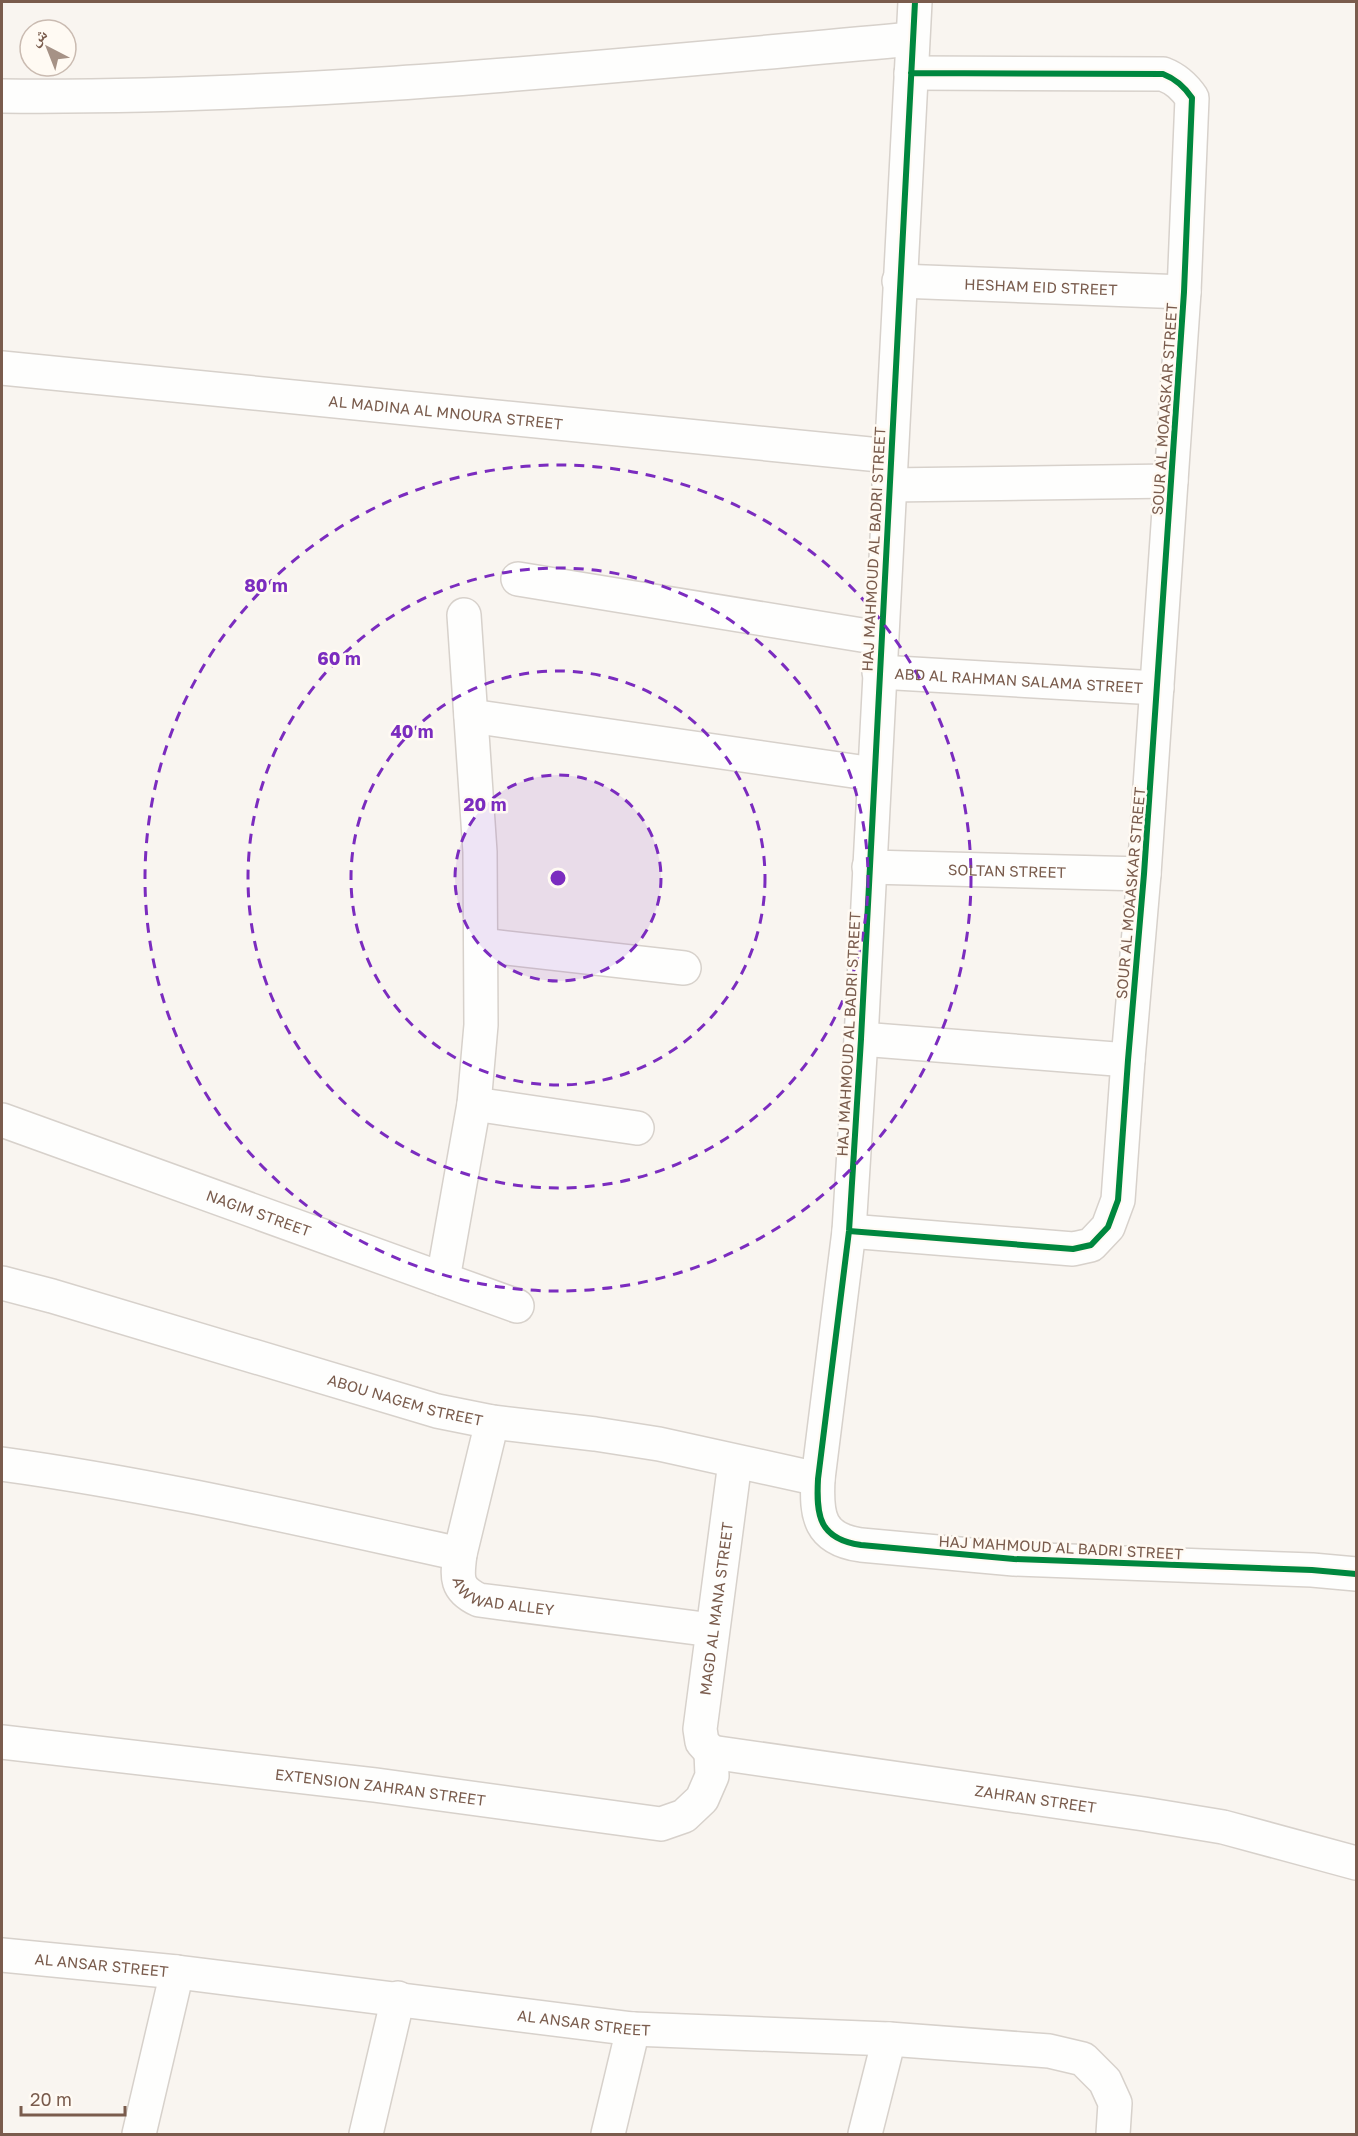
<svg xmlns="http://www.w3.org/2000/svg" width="1358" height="2136" font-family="'Golos Text','Noto Naskh Arabic',sans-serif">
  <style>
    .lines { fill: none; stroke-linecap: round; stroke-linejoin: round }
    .minor-casing { stroke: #d7d1cb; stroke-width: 36 }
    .minor { stroke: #fefefd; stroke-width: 33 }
    .cycleway-casing { stroke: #fffaf3; stroke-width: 10 }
    .cycleway { stroke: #00873e; stroke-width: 6 }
    .ring { fill: none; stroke: #7b2cbf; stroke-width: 3; stroke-dasharray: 10 8 }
    .labels { text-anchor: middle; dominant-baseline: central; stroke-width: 5; stroke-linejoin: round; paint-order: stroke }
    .street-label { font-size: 15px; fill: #7a5c4d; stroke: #fffaf3 }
    .centre { fill: #7b2cbf; stroke: #fffaf3; stroke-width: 3 }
    .ring-label { font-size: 18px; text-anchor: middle; font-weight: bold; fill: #7b2cbf; stroke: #fffaf3; stroke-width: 5; stroke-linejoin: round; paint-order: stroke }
  </style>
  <rect width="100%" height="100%" fill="#f9f5f0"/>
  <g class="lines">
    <g class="minor-casing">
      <g id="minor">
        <path d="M915,2l-54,1037 -12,192 -31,248c-2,37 1,60 43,66l153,14 298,11 44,4"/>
        <path d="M2,96c304,3 608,-30 910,-57"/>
        <path id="s1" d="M899,281l285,11"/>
        <path id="s2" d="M2,368l888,88"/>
        <path d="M889,485l282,-4"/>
        <path d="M518,579l362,59"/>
        <path id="s3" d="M879,672l278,16"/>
        <path d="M471,716l403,58"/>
        <path id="s4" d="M869,867l275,7"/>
        <path d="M481,945l203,23"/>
        <path d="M861,1039l267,21"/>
        <path d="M474,1104l163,24"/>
        <path id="s5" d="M2,1120l515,186"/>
        <path d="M849,1231l224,18 18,-4 17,-18 10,-27 10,-140 16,-186 40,-582 8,-194c-8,-12 -16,-19 -29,-24l-252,-1"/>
        <path d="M443,1279l31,-175 7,-79 -1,-173 -16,-237"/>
        <path id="s6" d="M2,1283l50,13 385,115 55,11 103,12 64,10 159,35"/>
        <path id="s7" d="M492,1422l-32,132c-3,23 -5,35 19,46l233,30"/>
        <path d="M2,1464c154,21 306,57 458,90"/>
        <path id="s8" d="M2,1742l373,43 286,39 23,-8 18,-17 10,-23 -1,-24"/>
        <path id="s9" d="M711,1752l433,62 79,13 133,36"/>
        <path id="s10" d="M711,1752l-9,-10 -2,-13 35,-267"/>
        <path id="s11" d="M2,1955l175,17 456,57 256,10 160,12 34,8 22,22 10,22 -2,31"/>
        <path d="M139,2134l38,-162"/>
        <path d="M366,2134l32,-136"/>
        <path d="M608,2134l25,-105"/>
        <path d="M865,2134l24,-95"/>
      </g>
    </g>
    <use href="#minor" class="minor"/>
    <g class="cycleway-casing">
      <path id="cycleway" d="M915,2l-54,1037 -12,192 -31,248c-2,37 1,60 43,66l153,14 298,11 44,4
        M849,1231l224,18 18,-4 17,-18 10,-27 10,-140 16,-186 40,-582 8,-194c-8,-12 -16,-19 -29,-24l-252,-1"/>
    </g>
    <use href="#cycleway" class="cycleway"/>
  </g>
  <circle cx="558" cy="878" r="103" fill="#7b2cbf" fill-opacity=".12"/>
  <g class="ring">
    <circle cx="558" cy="878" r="103"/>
    <circle cx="558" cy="878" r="207"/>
    <circle cx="558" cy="878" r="310"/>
    <circle cx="558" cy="878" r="413"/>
  </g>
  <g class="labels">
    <g class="street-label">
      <text stroke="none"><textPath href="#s1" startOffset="142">HESHAM EID STREET</textPath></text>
      <text transform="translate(1164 409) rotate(-86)">SOUR AL MOAASKAR STREET</text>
      <text stroke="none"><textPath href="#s2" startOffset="446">AL MADINA AL MNOURA STREET</textPath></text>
      <text transform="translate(873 549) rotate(-87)">HAJ MAHMOUD AL BADRI STREET</text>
      <text stroke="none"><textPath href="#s3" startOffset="140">ABD AL RAHMAN SALAMA STREET</textPath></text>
      <text stroke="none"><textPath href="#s4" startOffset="138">SOLTAN STREET</textPath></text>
      <text transform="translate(1130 893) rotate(-85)">SOUR AL MOAASKAR STREET</text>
      <text transform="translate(848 1034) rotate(-87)">HAJ MAHMOUD AL BADRI STREET</text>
      <text stroke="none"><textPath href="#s5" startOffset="273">NAGIM STREET</textPath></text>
      <text stroke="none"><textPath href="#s6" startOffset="420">ABOU NAGEM STREET</textPath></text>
      <text transform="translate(1061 1547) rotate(3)">HAJ MAHMOUD AL BADRI STREET</text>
      <text stroke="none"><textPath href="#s7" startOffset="213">AWWAD ALLEY</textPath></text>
      <text stroke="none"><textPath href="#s10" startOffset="148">MAGD AL MANA STREET</textPath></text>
      <text stroke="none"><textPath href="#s8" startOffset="381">EXTENSION ZAHRAN STREET</textPath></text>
      <text stroke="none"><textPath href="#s9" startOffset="328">ZAHRAN STREET</textPath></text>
      <text stroke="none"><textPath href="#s11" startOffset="100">AL ANSAR STREET</textPath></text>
      <text stroke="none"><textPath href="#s11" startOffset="586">AL ANSAR STREET</textPath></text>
    </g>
  </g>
  <circle cx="558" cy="878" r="9" class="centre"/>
  <g class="ring-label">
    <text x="266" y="592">80 m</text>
    <text x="339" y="665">60 m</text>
    <text x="412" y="738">40 m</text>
    <text x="485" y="811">20 m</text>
  </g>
  <rect width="1358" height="2136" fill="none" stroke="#7a5c4d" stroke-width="6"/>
  <g transform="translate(48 48) rotate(318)"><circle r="28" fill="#fffaf3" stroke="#cabbb1" stroke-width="1.5"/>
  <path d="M0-4.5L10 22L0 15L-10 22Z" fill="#a69286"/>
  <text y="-9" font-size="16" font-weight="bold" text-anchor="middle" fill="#7a5c4d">ش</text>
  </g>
  <path d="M21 2106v9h104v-9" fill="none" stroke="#7a5c4d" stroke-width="3"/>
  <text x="30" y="2106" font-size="18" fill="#7a5c4d" stroke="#fffaf3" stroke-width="4.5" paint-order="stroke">20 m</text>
</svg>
